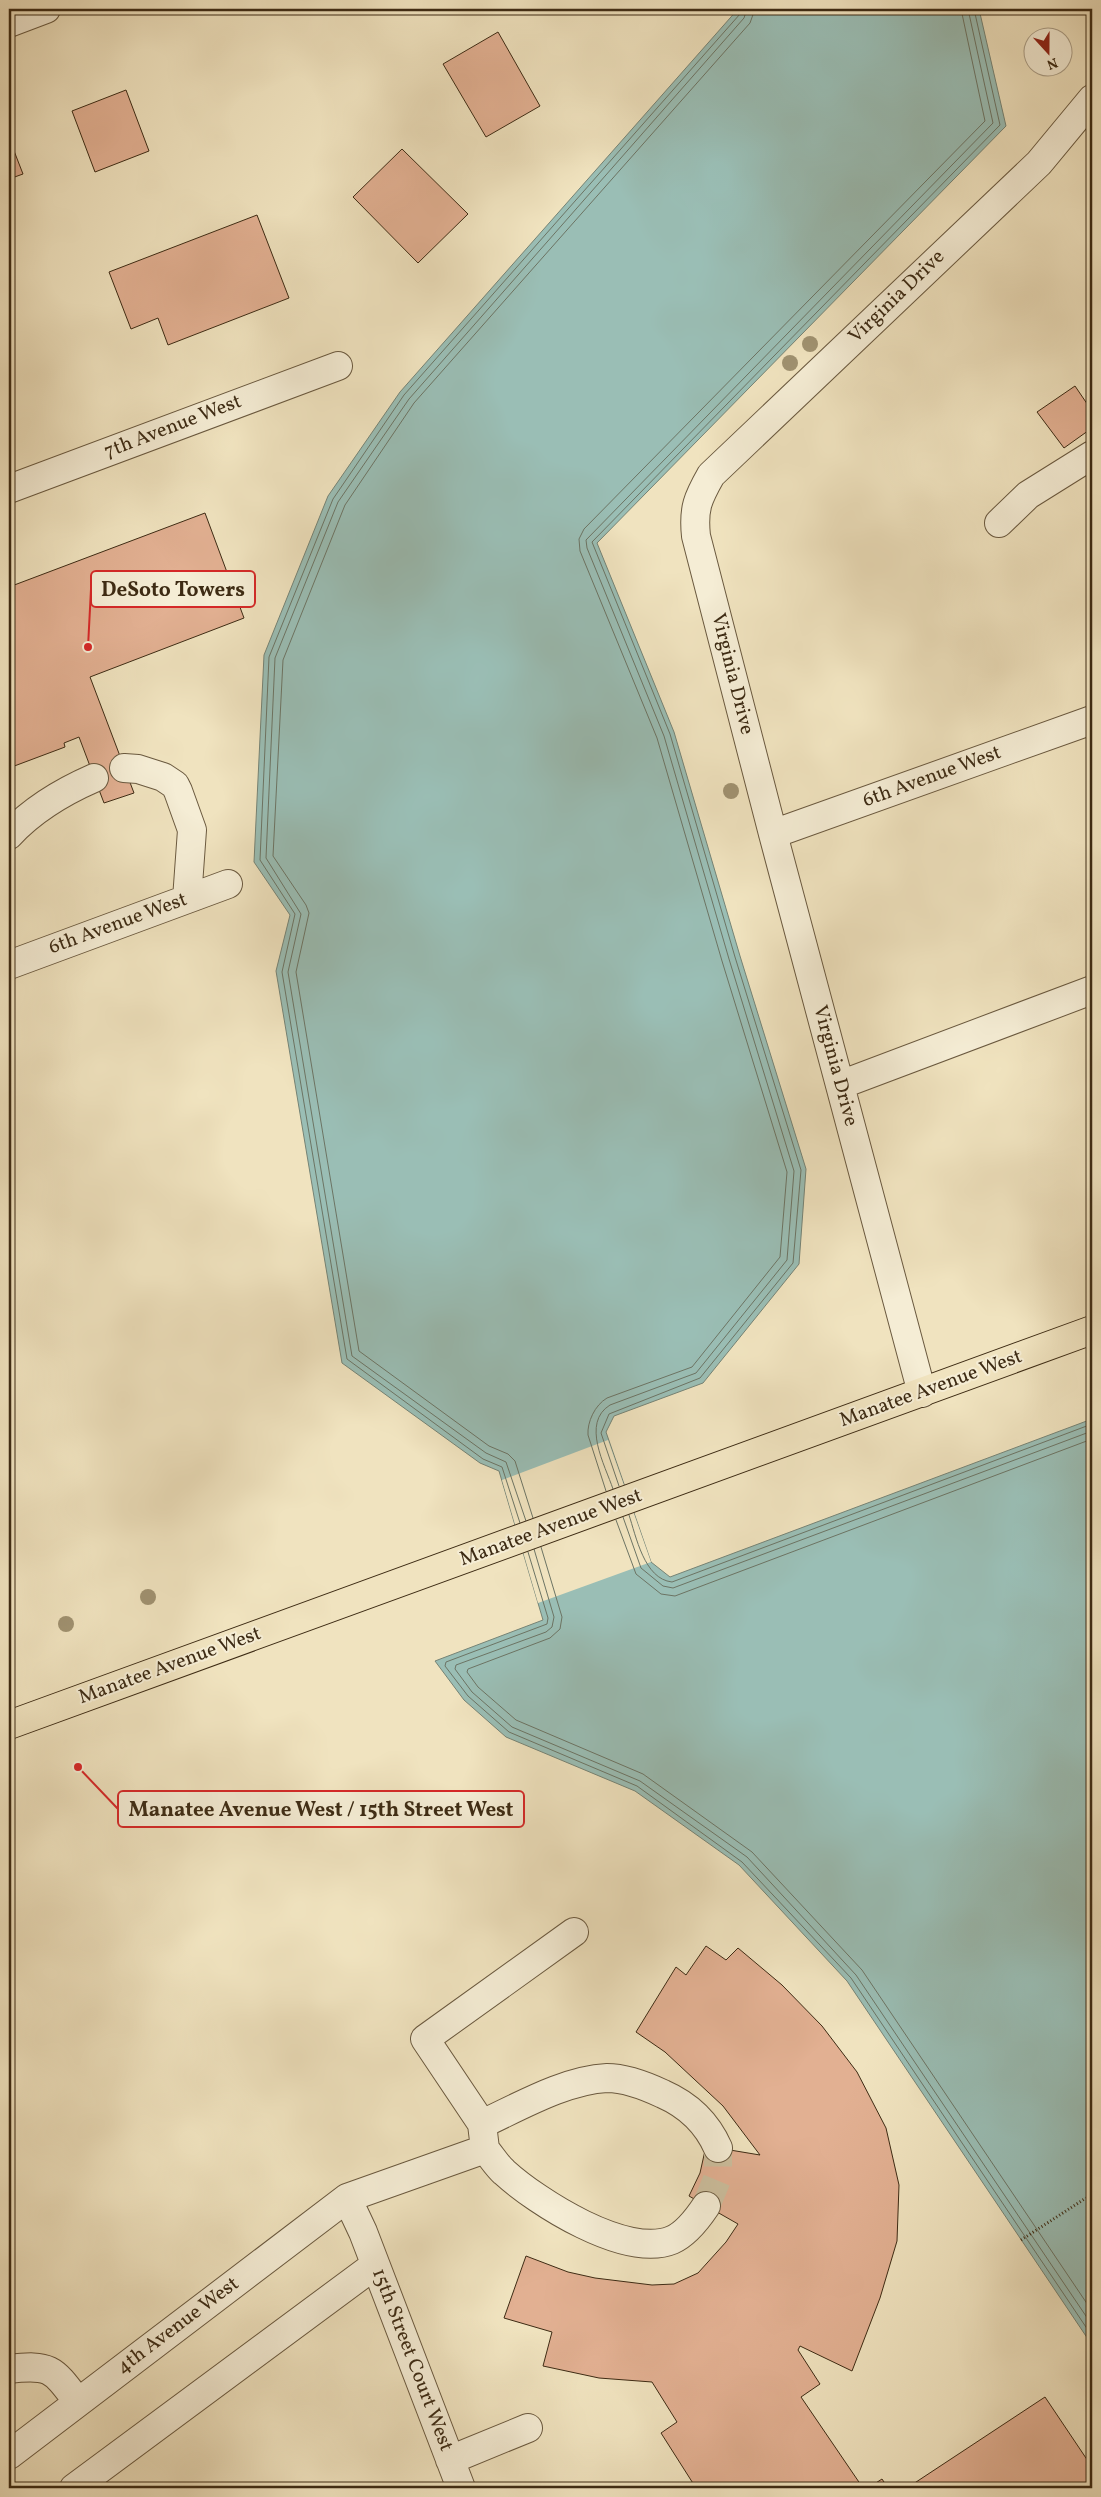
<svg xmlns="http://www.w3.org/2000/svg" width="1101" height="2497" font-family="Vollkorn,serif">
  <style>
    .water { fill: #9abeb5; stroke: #758375 }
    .pier { fill: #f0e3bf }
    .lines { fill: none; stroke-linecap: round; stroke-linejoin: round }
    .shore { stroke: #6c7464; stroke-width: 1 }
    .building { fill: #e2b092; stroke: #3d2b14 }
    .minor-tunnel { stroke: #ccbe9d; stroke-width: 28; stroke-dasharray: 28 14; stroke-linecap: butt }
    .minor-casing { stroke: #6a593f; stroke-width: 30 }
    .major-casing { stroke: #3d2b14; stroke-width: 30 }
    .path { stroke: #3d2b14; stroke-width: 3; stroke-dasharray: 1 2.5; stroke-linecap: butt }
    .minor { stroke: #f5edd5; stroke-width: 28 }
    .major { stroke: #f0e3bf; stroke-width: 28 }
    .tree { fill: #a09271 }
    .labels { text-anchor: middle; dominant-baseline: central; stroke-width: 4; stroke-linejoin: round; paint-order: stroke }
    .street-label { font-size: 20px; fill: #3d2b14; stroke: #f5edd5 }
    .leader { fill: none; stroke: #d62828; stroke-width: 2 }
    .callout-dot { fill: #d62828; stroke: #f5edd5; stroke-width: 2 }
    .callout { fill: #f5edd5; stroke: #d62828; stroke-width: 2 }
    .callout-label { font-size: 21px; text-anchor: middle; font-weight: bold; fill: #3d2b14 }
  </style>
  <rect width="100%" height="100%" fill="#f0e3bf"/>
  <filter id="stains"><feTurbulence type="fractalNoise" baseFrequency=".004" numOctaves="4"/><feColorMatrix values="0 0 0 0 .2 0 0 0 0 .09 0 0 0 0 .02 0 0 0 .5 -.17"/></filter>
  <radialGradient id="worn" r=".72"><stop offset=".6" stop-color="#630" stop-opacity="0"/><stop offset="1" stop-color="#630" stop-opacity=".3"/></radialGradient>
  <path class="water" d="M738,9h241l27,117 -409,417 77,189 66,224 66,213 -7,95 -96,119 -89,33 -8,16 45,130 19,15 422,-158v926l-245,-364 -108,-116 -104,-74 -129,-54 -42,-37 -29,-39 108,-41 -44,-149 -19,-8 -138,-100 -66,-392 14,-56 -36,-53 10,-207 64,-159 72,-104z"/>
  <path class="pier" d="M608,1440l43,122 -113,41 -36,-123z"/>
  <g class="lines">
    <path class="shore" d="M619,1486l-18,-53 8,-19 91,-36 93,-115 8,-93 -66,-213 -65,-223 -78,-192 408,-417 -26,-116
      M613,1489c-8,-24 -32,-66 -3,-84l86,-32 91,-113 7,-89 -65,-212 -65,-223 -77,-188 -1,-8 407,-417 -25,-114
      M606,1491l-18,-56c-1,-13 7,-30 19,-37l85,-31 88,-110 7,-85 -65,-211 -65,-223 -77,-187 -1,-12 5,-10 401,-408 -24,-112
      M629,1515c7,21 15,64 43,67l420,-158
      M623,1517l18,51 22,18 10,2 419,-157
      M533,1518l-18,-57 -7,-7 -19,-8 -130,-95 -63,-379 13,-59 -3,-8 -33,-49 10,-196 62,-155 69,-102 336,-380 5,-14
      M616,1520l20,54 25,20 14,2 417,-157
      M526,1521l-20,-59 -20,-9 -134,-97 -64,-384 13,-58 -35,-56 9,-200 63,-156 71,-103 335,-381 3,-9
      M520,1523l-18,-56 -19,-8 -136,-100 -65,-387 13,-58 -35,-54 9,-203 64,-158 71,-104 336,-381 1,-5
      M541,1547l21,70 -2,12 -10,9 -82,31 -1,3 11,15 38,33 127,54 109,78 110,118 230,341
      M534,1549l20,68 -2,10 -6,5 -90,33 -1,4 17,23 40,35 128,54 107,76 109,118 236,350
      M528,1552l20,66 -1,6 -101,38 -1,4 23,30 41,36 128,54 105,76 109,116 241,358"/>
  </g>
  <path class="building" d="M498,32l42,74 -54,31 -43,-73z
    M126,90l23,61 -54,21 -23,-61z
    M9,138l14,36 -14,5z
    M402,149l66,65 -50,49 -65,-66z
    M257,215l32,83 -121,47 -10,-27 -27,11 -22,-57z
    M1075,386l17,25v17l-28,20 -27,-36z
    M205,513l39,105 -154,59 44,116 -30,10 -25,-66 -15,6 1,4 -56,21v-181z
    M706,1946l20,14 12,-12 44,37 40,41 35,46 29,56 13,57 -2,56 -17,57 -28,73 -52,-25 -2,4 22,34 -19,13 62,91h-167l-35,-55 16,-11 -25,-40 -53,-4 -56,-12 9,-34 -48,-14 22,-62 42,16 27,6 57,7 22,-1 24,-11 28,-31 12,-18 -49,-28 11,-23 6,-27 54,9 -37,-49 -58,-54 -29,-20 40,-65 10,8z
    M1045,2397l47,70v21h-185z
    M882,2479l6,9h-20z"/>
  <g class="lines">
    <path class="minor-tunnel" d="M706,2206l12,-29v-29"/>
    <g class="minor-casing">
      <path id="minor" d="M9,23l37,-14
        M9,489l329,-123
        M999,523l29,-28 64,-40
        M124,768l14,1 25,8 12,8 3,6 14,39 -5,69
        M773,834l319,-114
        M9,835c24,-26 53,-43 85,-57
        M9,965l219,-81
        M840,1085l252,-95
        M922,1393l-149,-559 -77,-298c-3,-28 2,-38 15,-61l328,-312 53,-64
        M482,2124c37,-17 83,-44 125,-46 19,0 39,8 56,16 25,11 44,29 55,54
        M485,2149c6,7 12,17 19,23 33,30 122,87 168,68 14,-6 26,-22 34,-34
        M347,2198l16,34 98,256
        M9,2369c42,-5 44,0 69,33
        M9,2455l338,-257 138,-49 -3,-25 -57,-85 149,-107
        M450,2460l78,-32
        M74,2488l301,-223"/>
    </g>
    <g class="major-casing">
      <path id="major" d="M9,1725l1083,-395"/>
    </g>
    <path class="path" d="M1021,2240l65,-42"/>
    <use href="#minor" class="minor"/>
    <use href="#major" class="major"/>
  </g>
  <g class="tree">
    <circle cx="810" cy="344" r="8"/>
    <circle cx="790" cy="363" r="8"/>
    <circle cx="731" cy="791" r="8"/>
    <circle cx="148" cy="1597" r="8"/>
    <circle cx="66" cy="1624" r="8"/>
  </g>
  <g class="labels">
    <g class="street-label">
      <text transform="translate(897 297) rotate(-44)">Virginia Drive</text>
      <text transform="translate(173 427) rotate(-21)">7th Avenue West</text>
      <text transform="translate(732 674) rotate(76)">Virginia Drive</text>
      <text transform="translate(932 777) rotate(-20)">6th Avenue West</text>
      <text transform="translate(118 924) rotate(-20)">6th Avenue West</text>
      <text transform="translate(835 1066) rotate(75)">Virginia Drive</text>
      <text transform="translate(931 1389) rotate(-20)">Manatee Avenue West</text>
      <text transform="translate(551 1528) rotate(-20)">Manatee Avenue West</text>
      <text transform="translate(170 1666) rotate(-20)">Manatee Avenue West</text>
      <text transform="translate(178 2326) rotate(-37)">4th Avenue West</text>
      <text transform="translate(412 2360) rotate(69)">15th Street Court West</text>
    </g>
  </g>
  <path class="leader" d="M88 647L91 589M78 1767L118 1809"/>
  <g class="callout-dot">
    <circle cx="88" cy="647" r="5"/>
    <circle cx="78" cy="1767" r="5"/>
  </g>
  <g class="callout">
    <rect x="91" y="571" width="164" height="36" rx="5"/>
    <rect x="118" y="1791" width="406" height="36" rx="5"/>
  </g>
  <g class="callout-label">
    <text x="173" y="596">DeSoto Towers</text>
    <text x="321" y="1816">Manatee Avenue West / 15th Street West</text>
  </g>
  <rect width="1101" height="2497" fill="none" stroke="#f0e3bf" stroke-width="30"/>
  <rect x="10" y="10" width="1081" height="2477" fill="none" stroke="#3d2b14" stroke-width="2.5"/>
  <rect x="15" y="15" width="1071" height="2467" fill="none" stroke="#3d2b14"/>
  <g transform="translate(1048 52) rotate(159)"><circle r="24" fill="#f5edd5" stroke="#ab9f88"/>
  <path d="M0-4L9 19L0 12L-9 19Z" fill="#8f2418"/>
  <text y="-8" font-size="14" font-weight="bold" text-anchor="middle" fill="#3d2b14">N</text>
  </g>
  <rect width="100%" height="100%" filter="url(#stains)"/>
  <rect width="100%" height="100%" fill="url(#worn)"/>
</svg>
